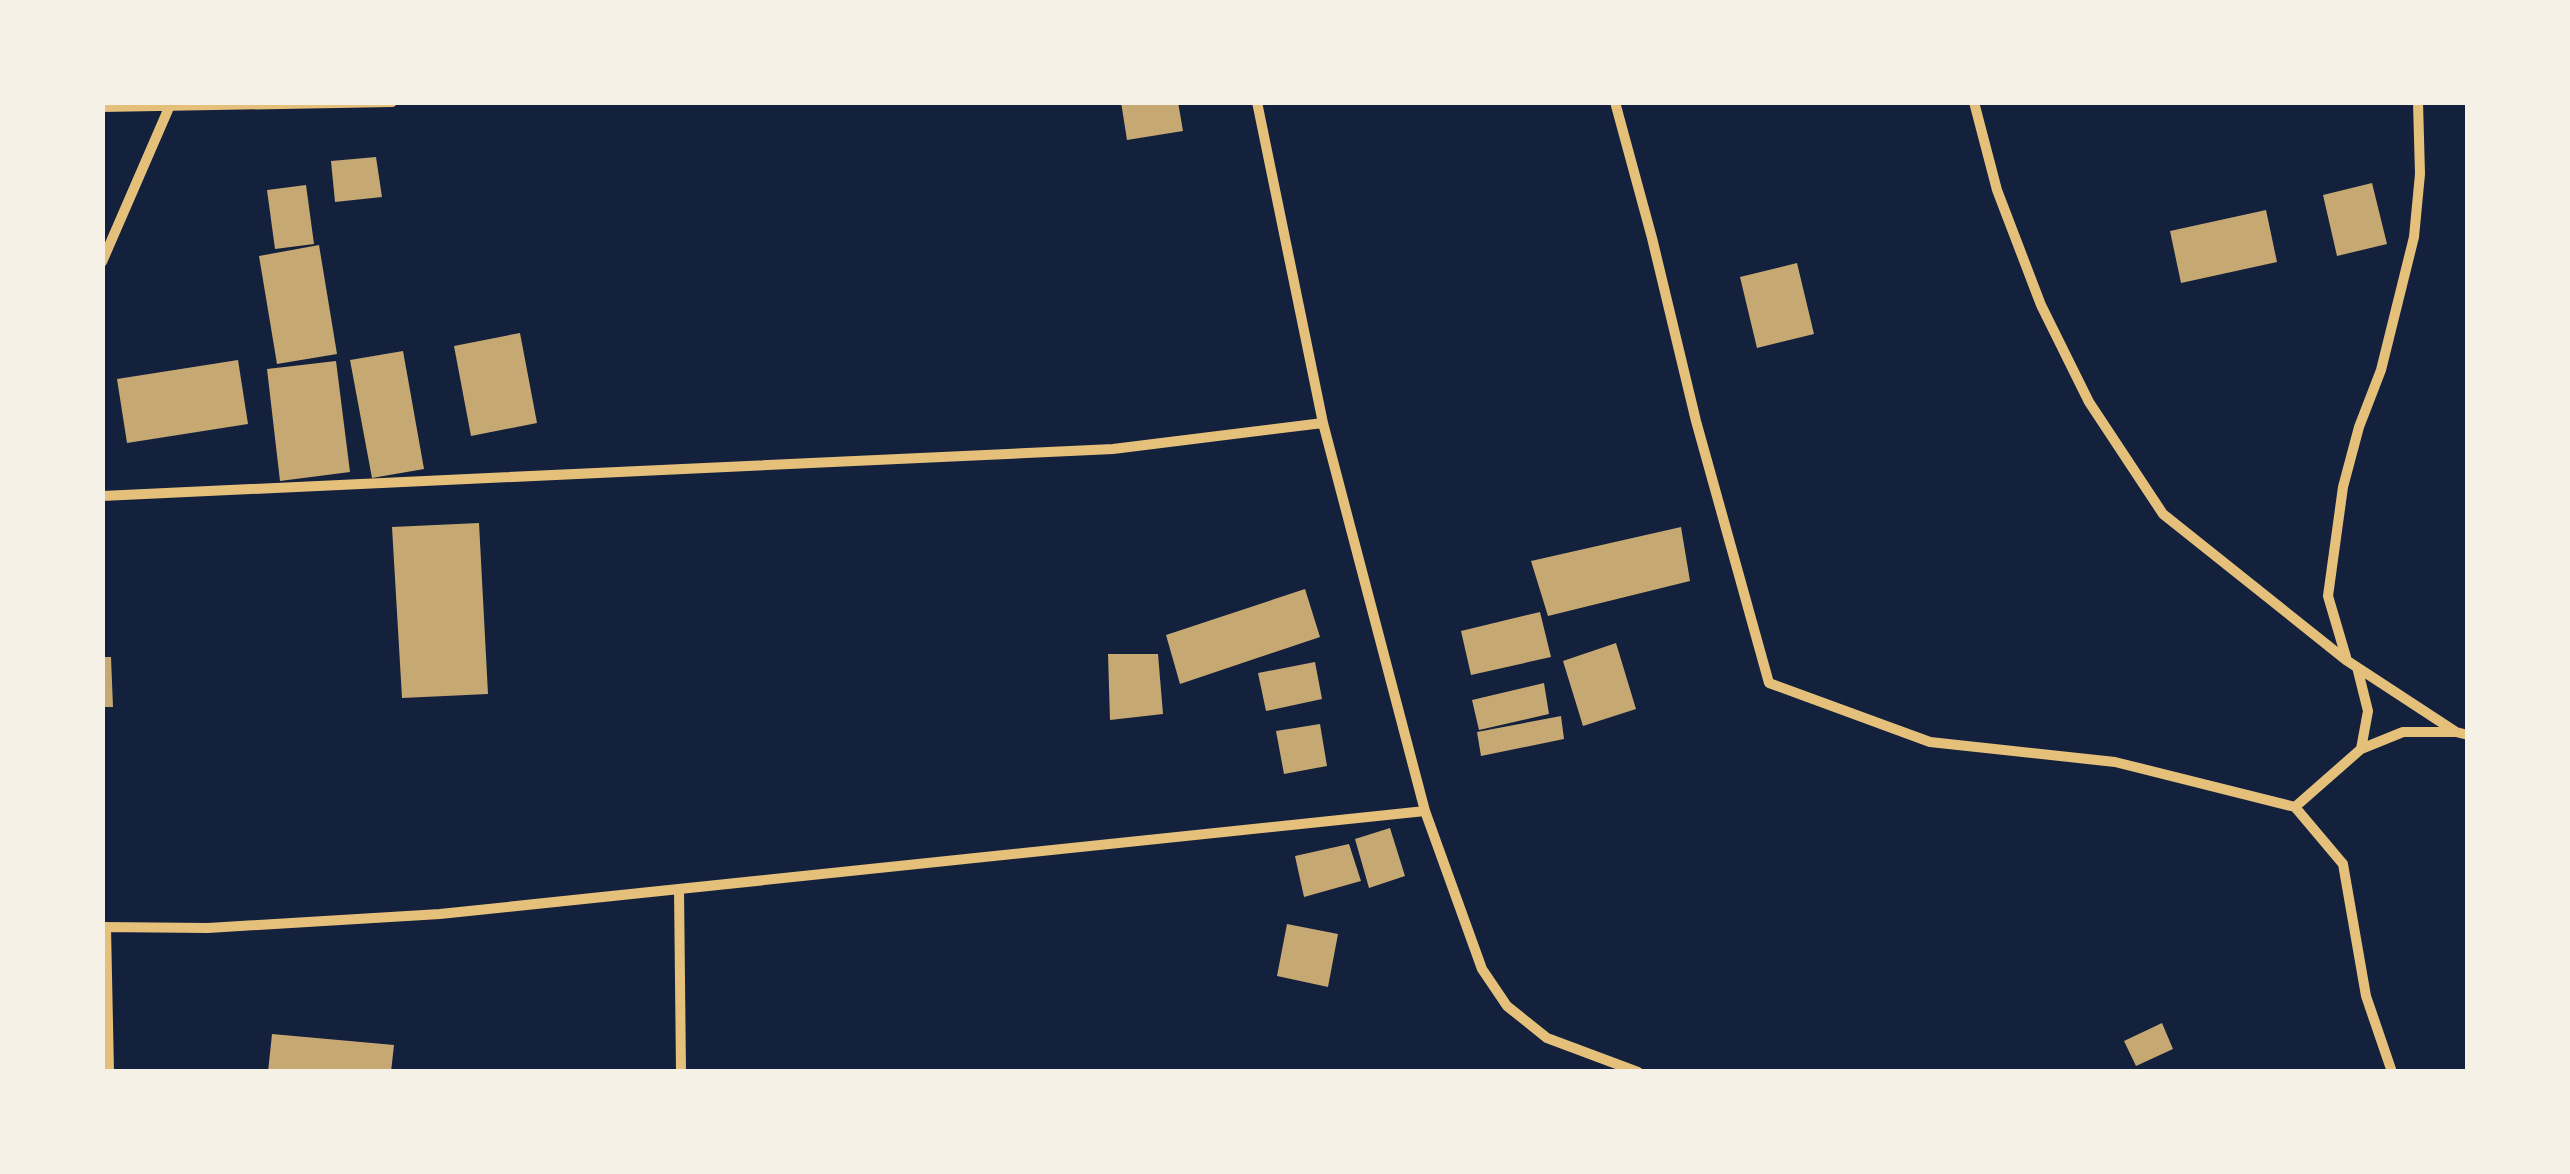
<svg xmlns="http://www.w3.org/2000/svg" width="2570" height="1174" font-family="Figtree,sans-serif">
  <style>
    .building { fill: #c6a872 }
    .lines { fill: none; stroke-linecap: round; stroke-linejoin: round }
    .minor { stroke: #e5c07b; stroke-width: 10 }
  </style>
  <rect width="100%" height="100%" fill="#14213d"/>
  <path class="building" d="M1121,102h57l5,29 -56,9z
    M376,157l6,40 -47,5 -4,-41z
    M2372,183l15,61 -50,12 -14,-61z
    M306,185l8,59 -39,5 -8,-59z
    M2266,210l11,52 -96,21 -11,-52z
    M319,245l18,109 -60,10 -18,-108z
    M1797,263l17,71 -57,14 -17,-71z
    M520,333l17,90 -66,13 -17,-90z
    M403,351l21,118 -52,9 -22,-118z
    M238,360l10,64 -121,19 -10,-64z
    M336,361l14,111 -70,9 -13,-112z
    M479,523l9,171 -86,4 -10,-171z
    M1681,527l9,54 -142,35 -17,-55z
    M1305,589l15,48 -140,47 -14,-49z
    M1540,612l11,45 -80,18 -10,-44z
    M1616,643l20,66 -53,17 -20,-65z
    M1108,654h50l5,60 -53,6z
    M102,657h9l2,50h-11z
    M1315,662l7,37 -56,12 -8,-38z
    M1544,683l5,31 -70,16 -7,-30z
    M1561,716l3,23 -83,17 -4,-24z
    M1320,724l7,42 -43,8 -8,-43z
    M1390,828l15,48 -36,12 -14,-49z
    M1349,844l12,37 -57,16 -9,-41z
    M1287,924l51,10 -10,53 -51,-11z
    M2162,1023l11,26 -37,17 -12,-25z
    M272,1034l122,11 -3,27h-123z"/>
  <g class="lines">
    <path class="minor" d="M1257,102l66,321 102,388 57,158 25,37 40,32 91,34
      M1615,102l37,136 44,183 73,262 161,59 185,20 180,45
      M1974,102l23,88 44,115 48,97 74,112 183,146 110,72 12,3
      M102,107l290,-5
      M102,262l69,-159
      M102,496l1011,-47 210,-26
      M2346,657l-18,-61 15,-109 16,-60 22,-57 33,-133 6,-63 -2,-72
      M2357,667l11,44 -7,38
      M679,889l2,183
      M102,927l106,1 232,-14 985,-103
      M106,927l3,145
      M2392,1072l-26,-76 -23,-132 -48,-57 66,-58 42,-17h52"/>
  </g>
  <rect width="2570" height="1174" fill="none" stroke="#f6f1e7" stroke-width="210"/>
</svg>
